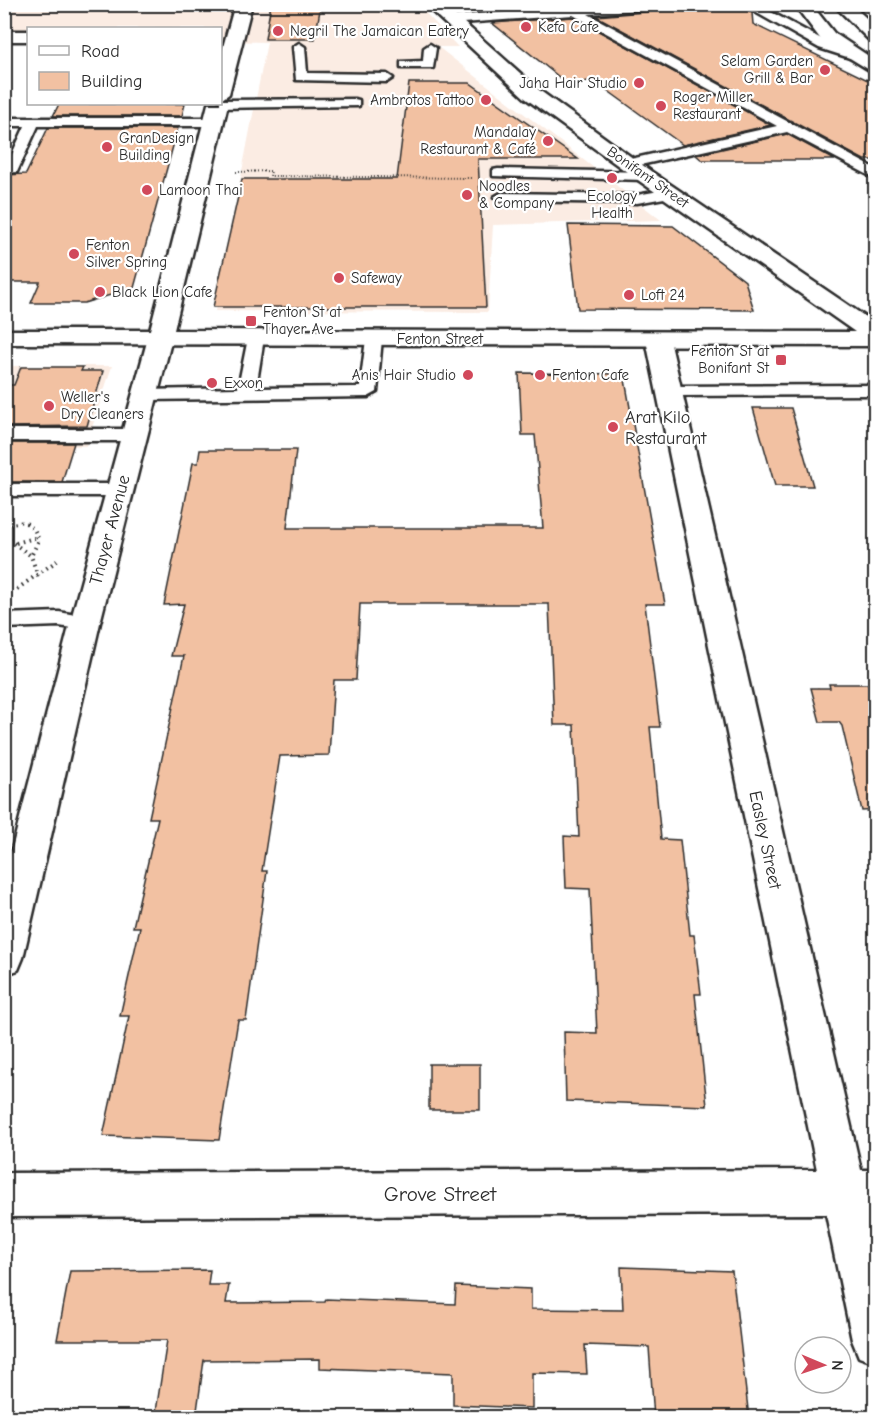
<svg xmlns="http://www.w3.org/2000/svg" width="880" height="1422" font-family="'Comic Neue',sans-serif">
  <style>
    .built { fill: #fbece3 }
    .building { fill: #f2c1a2; stroke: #2b2b2b; stroke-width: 1.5 }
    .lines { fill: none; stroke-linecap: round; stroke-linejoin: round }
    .lane-casing { stroke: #2b2b2b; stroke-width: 5 }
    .street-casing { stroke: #2b2b2b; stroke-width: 5 }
    .secondary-casing { stroke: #2b2b2b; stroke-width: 5 }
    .path-far2 { stroke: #2b2b2b; stroke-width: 2; stroke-dasharray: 1 2; stroke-linecap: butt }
    .path-far1 { stroke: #2b2b2b; stroke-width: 3; stroke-dasharray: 1.5 4; stroke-linecap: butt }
    .path { stroke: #2b2b2b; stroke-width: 4; stroke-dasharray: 1.5 4.5; stroke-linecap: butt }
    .lane { fill: #fff; fill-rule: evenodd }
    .street { fill: #fff; fill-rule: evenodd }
    .secondary { fill: #fff; fill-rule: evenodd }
    .poi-dot { fill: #d1495b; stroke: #fff; stroke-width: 2 }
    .labels { text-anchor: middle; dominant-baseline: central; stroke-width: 4.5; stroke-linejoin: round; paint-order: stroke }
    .far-poi-label { font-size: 15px; fill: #2b2b2b; stroke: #fff; text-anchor: start }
    .far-street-label { font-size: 15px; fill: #2b2b2b; stroke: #fff }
    .poi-label { font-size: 18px; fill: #2b2b2b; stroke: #fff; text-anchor: start }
    .street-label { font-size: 18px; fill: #2b2b2b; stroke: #fff }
    .near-street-label { font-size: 21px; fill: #2b2b2b; stroke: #fff }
  </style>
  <rect width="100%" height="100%" fill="#fff"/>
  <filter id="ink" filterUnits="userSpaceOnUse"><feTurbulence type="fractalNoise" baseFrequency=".0167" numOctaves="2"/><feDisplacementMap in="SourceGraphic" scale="12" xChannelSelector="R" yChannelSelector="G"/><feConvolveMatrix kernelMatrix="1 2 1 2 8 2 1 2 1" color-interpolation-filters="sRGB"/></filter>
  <g filter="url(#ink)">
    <path class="built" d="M5,5h413l40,42h-20l223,173 -168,5 -5,87 -273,-1 52,-269 -46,-1 -1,-13h-192v11h-23z
      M4,366h108l-26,80h-81z"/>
    <path class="building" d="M271,4h50l-6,35h-50z
      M469,4h114l-105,8z
      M687,4h52l13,9 1,11 123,60v76h-12l-268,-144 84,-7z
      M573,17l198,108 -88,20 -90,-65 -24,5 -77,-62z
      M409,83h61l108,76h-100l8,148h-273l29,-128h155z
      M59,104h126l-3,12h-129z
      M48,128h130l-44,160 -50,15h-53l9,-21h-36v-107l22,-1z
      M787,134l48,26h-133l-6,-5z
      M568,225l105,1 72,55 9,29 -176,-1z
      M21,367h62l-2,4h22l-16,55 -83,1v-42h10z
      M519,373l105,1 41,230h-20l15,123h-10l11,112 19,1 10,95h4l7,59h-6l12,112 -141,-5 -2,-69 33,1 -7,-144 -24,-1 -2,-52 15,1 -5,-112h-20l-5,-121h-189l-4,76h-22l-5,75 -49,1 -18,115h5l-21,149h-8l-19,120 -116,-4 26,-120h-9l20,-89h-7l25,-109h-9l35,-162h-13l13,-52 -20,1 29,-142h5l2,-13h96l-9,78h256l-8,-93h-13z
      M753,408h38l22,78h-38z
      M4,443h70l-12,39h-58z
      M829,684h47v126l-14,1 -20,-85 -3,-4h-19l-9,-34h19z
      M429,1064h51v46h-51z
      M621,1267l111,4 17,147h-95l-5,-71 -64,-2 2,29 -55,-1v35l-79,-3v-32l-133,-5v-9l-116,1 -8,58h-41l12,-78h-110l13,-69 140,-1 -2,15h21l-3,18 99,-1 1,-3 129,5 1,-18 75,3v20l92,1z"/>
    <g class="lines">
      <g class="lane-casing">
        <path id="lane" d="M623,4h62l-5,3 -92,7 288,155v10l-89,-47 -160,36 -5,-1v-6l155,-35 -204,-111 -124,9 -6,-4 6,-4z
          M741,4h15l71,38 29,12 -6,4 -31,-10z
          M299,43l6,4 2,26 80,1 6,4 -6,4 -91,-2 -3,-33z
          M430,44l6,4 -3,20h-32v-6l22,-1 1,-13z
          M354,99l5,1v6l-141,2 -7,-4h9v-4z
          M4,118h210l7,4 -7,4h-176l-21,46 -13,1v-8h3l18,-39h-21z
          M498,169l147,3 7,4 -7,4 -152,-4v-6z
          M670,189l5,1 2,3 -2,3 -38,7 -136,-2 -7,-4 7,-4 136,2z
          M256,333l8,5 -8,50 104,-1 6,-48 2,-4h12l2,4 -5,53 -9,5 -222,3 -9,-5 9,-5 92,-2 10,-50z
          M876,385v10l-207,1 -9,-5 9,-5z
          M4,429h132l9,6 -9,6h-132z
          M4,484h118l7,2 3,4 -3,4 -7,2h-118z
          M59,612l33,6 4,5 -4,5 -7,2 -26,-4 -55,2v-14z"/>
      </g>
      <g class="street-casing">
        <path id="street" d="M4,31h24v10h-24z
          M160,331l9,2 3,5 -72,285 -77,335 -5,12 -14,5v-95l66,-257 78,-285 3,-5z
          M658,333l9,2 3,5 191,830h15v44h-5l5,21v128l-17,-6 -7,-17 -26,-126 -822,3v-44l813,-3 -171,-830 3,-5z"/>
      </g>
      <g class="secondary-casing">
        <path id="secondary" d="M235,4h17l-23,90 -7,5 6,5 -54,226 681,2 -217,-152 -113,-82 -101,-94h19l96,86 113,82 224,152v22l-872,-2v-14h146l58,-226h12v-46z
          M794,4h17l23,29 42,28v13l-54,-33z
          M833,4h18l25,23v15l-6,-1z"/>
      </g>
      <path class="path-far2" d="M236,172l35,-1 -1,5 203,2"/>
      <path class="path-far1" d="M9,524l12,-2 8,2"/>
      <path class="path" d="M26,523l8,6 5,11 -8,16
        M4,527l9,-4
        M4,536l27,20 7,20
        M16,543l22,-6
        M17,589l41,-29"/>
      <use href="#lane" class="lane"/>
      <use href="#street" class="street"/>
      <use href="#secondary" class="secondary"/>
    </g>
  </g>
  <g class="poi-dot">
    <circle cx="526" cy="27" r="6"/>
    <circle cx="278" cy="31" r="6"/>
    <circle cx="825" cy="70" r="6"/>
    <circle cx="639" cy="83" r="6"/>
    <circle cx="486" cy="100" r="6"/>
    <circle cx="661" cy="106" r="6"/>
    <circle cx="548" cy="141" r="6"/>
    <circle cx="107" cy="147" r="6"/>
    <circle cx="612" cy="178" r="6"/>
    <circle cx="147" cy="190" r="6"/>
    <circle cx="467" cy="195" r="6"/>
    <circle cx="74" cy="254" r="6"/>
    <circle cx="339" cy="278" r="6"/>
    <circle cx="100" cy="292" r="6"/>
    <circle cx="629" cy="295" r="6"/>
    <rect x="245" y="315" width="12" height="12" rx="3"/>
    <rect x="775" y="354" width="12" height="12" rx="3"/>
    <circle cx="468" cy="375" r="6"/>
    <circle cx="540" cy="375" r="6"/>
    <circle cx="212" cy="383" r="6"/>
    <circle cx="49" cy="406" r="6"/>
    <circle cx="613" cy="427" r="6"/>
  </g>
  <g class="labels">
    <g class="far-poi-label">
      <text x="538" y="27">Kefa Cafe</text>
      <text x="290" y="31">Negril The Jamaican Eatery</text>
      <text x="813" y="61" text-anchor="end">Selam Garden<tspan x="813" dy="17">Grill &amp; Bar</tspan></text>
      <text x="627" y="83" text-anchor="end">Jaha Hair Studio</text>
      <text x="673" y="97">Roger Miller<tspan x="673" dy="17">Restaurant</tspan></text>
      <text x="474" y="100" text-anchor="end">Ambrotos Tattoo</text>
      <text x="536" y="132" text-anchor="end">Mandalay<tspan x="536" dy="17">Restaurant &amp; Café</tspan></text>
      <text x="119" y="138">GranDesign<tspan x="119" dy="17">Building</tspan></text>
      <text x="479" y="186">Noodles<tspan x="479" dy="17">&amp; Company</tspan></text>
      <text x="159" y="190">Lamoon Thai</text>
      <text x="612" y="196" text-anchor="middle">Ecology<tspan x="612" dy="17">Health</tspan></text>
      <text x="86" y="245">Fenton<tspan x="86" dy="17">Silver Spring</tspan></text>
      <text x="351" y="278">Safeway</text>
      <text x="112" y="292">Black Lion Cafe</text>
      <text x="641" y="295">Loft 24</text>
      <text x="263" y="312">Fenton St at<tspan x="263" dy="17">Thayer Ave</tspan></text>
      <text x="769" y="351" text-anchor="end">Fenton St at<tspan x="769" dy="17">Bonifant St</tspan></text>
      <text x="456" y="375" text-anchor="end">Anis Hair Studio</text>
      <text x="552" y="375">Fenton Cafe</text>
      <text x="224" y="383">Exxon</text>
      <text x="61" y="397">Weller's<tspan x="61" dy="17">Dry Cleaners</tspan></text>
    </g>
    <g class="far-street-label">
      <text transform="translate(648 177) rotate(35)">Bonifant Street</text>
      <text x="440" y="339">Fenton Street</text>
    </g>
    <g class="poi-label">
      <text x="625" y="417">Arat Kilo<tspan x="625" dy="21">Restaurant</tspan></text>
    </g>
    <g class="street-label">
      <text transform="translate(110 530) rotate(-75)">Thayer Avenue</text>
      <text transform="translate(765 840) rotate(78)">Easley Street</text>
    </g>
    <g class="near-street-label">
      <text x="440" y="1194">Grove Street</text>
    </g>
  </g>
  <rect width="880" height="1422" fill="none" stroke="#fff" stroke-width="24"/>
  <rect x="12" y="12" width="856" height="1398" fill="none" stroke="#2b2b2b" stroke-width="2" filter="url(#ink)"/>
  <rect x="27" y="27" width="195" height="78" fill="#ffffff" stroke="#aaaaaa" stroke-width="1.5"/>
  <rect x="39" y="46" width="30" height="9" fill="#ffffff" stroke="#aaaaaa" stroke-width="1.5"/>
  <text x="81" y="57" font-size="18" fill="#2b2b2b">Road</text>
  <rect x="39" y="72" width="30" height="18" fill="#f2c1a2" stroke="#aaaaaa" stroke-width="1.5"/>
  <text x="81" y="87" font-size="18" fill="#2b2b2b">Building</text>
  <g transform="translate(823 1365) rotate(92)"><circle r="28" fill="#ffffff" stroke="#aaaaaa" stroke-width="1.5"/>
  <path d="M0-4.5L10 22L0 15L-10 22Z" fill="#d1495b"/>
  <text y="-9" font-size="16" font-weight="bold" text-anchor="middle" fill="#2b2b2b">N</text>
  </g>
</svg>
